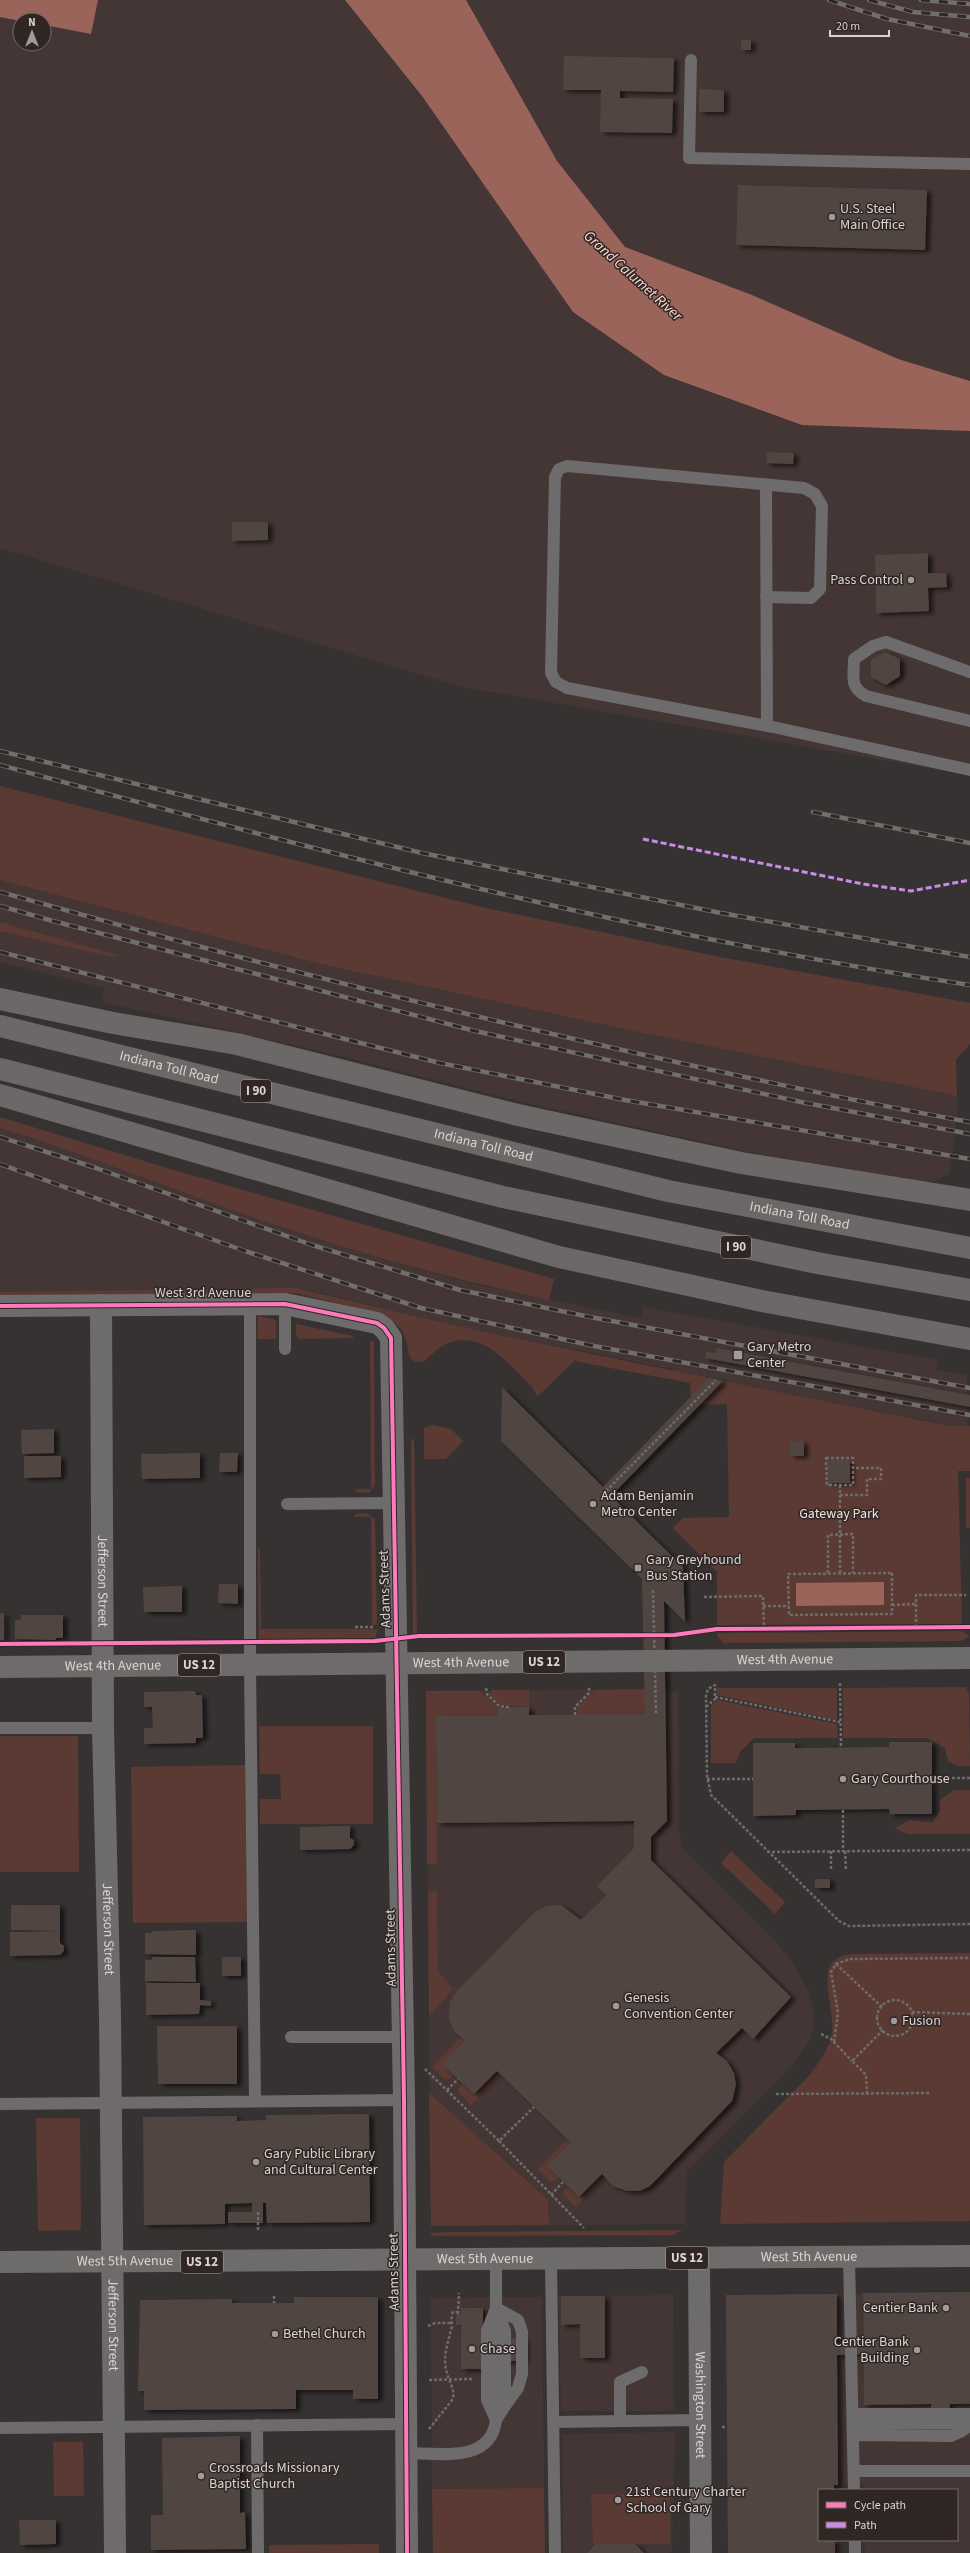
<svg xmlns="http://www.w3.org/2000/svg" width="970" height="2553" font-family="'Source Sans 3',sans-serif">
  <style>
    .built { fill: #443634; fill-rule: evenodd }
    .green { fill: #5b3a34 }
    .water { fill: #9a645b }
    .building { fill: #514543; filter: url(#shadow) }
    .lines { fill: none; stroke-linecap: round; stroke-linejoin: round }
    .path { stroke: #6e6b6b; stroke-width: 2.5; stroke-dasharray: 3 2; stroke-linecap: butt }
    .service { stroke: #6d6b6b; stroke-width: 12 }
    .minor { stroke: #6d6b6b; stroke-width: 22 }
    .primary { stroke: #6e6c6b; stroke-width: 22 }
    .motorway { stroke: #6c6868; stroke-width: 22 }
    .rail-casing { stroke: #716e6e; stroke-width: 4.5 }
    .rail { stroke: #302725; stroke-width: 3; stroke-dasharray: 9; stroke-linecap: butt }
    .path-bridge { stroke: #6e6b6b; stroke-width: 2.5; stroke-dasharray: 3 2; stroke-linecap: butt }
    .quiet { stroke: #ca8be6; stroke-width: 3; stroke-dasharray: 6 3; stroke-linecap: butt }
    .cycleway-casing { stroke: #302725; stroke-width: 6 }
    .cycleway { stroke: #fd7abc; stroke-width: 4 }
    .poi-dot { fill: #a09b9a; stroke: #302725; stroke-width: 1.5 }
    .labels { text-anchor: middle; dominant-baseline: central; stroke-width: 3; stroke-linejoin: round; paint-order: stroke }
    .shield { fill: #302725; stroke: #a6a09e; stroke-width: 1 }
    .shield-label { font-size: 13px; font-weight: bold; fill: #d9d4d2 }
    .poi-label { font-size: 14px; fill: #d9d4d2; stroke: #302725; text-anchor: start }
    .street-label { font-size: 14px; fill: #d9d4d2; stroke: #302725 }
    .park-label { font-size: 14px; fill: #f2dfdc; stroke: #302725 }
    .water-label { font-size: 15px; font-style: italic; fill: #fed8d2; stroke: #302725 }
  </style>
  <defs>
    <filter id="shadow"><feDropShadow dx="4.5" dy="2.5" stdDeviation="2" flood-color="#0009"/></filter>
  </defs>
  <rect width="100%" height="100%" fill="#373232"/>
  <path class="built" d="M0,0h970v775l-508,-88 -462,-139zM20,20h24v24h-24z
    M0,880l320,84 328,70 309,62 1,16 -9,62 -25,11 -180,-34 -226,-50 -190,-48 -226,-51 3,-14 -105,-26v-31l106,25h13l-119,-34z
    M0,1128l114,38 193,70 96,29 84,22 154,31 2,-11 295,53 -2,10 31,5v53l-294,-56v-3l-188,-37 -182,-43 -303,3z
    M646,1689l4,3h28l1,139 4,19 97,97 12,15 16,28 5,18 1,16 -4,16 -14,21 -109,111 -2,52 -254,2 -5,-535z
    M970,2292v261h-105l-1,-13h93v-50h-93v-5h-26v5h-19v50h19l1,13h-111l-2,-258z
    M673,2295l1,116h-113l-2,-115z
    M542,2297l2,191 -112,1 -1,-191z
    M675,2432l-3,116 -2,5h-107l-1,-119z"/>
  <path class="green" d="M0,786l477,120 243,51 250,46v41l-14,16 1,36 -309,-62 -328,-70 -320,-84z
    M0,922l4,1 117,33h-15l-106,-25z
    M0,1117l167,51 387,111 -5,21c-81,-18 -161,-38 -240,-64 -104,-33 -205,-76 -309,-108z
    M295,1288l190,44 224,46 -18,19 -1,-14 -116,-22 -36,35c-4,-3 -3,-7 -7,-10 -22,-22 -49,-58 -85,-42 -10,4 -15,13 -24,18h-8l-5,-6 -2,-13 -5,-13 -14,-13 -13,-5 -80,-19 -295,4v-5z
    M258,1316l18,4v19h-19z
    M296,1324l57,12v2l-53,1 -4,-3z
    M370,1341h4l1,143 -5,8 -12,1 -4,-4h17z
    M723,1381l228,45h19v45h-12l4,153 -245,1v-53l-44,-44 10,-10 46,-1 -2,-113 -28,1z
    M432,1425l19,4 12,12 -17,18h-22v-31z
    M414,1437l3,197h-4v-4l-2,-188z
    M966,1478h4v50h-4z
    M366,1513l9,6 2,106h-5l-1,-108h-17l2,-3z
    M260,1548l1,81h116l-1,9 -117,1 -1,-89z
    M962,1631l8,6 -10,4 -236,2 -7,-7v-3z
    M966,1687l3,8 1,71h-12l-10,-5 -3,-13 -18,-10h-84v-50z
    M717,1688h120v32l-120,-25z
    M646,1689l4,3h16v22l-89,1v-7l18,-18z
    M492,1690h37v17l-29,-2 -11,-11z
    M426,1691h54l18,16v9h-62l1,148h-10z
    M717,1700l120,24 1,14h-84l-15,15 -3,10h-25v-57z
    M259,1726h114v98h-113v-25h21l-1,-25h-20z
    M0,1736h78l1,136h-79z
    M245,1765l2,157 -114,1 -2,-156z
    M954,1790h16v44h-63l-12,-6 15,-8 22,3 8,-12v-11z
    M731,1851l54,51 -10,12 -54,-51z
    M437,1891l1,80 15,18 -24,27 -1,-124z
    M970,1953v268l-250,3 4,-62c19,-19 37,-38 56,-57 20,-20 40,-37 50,-64 11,-31 -24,-82 22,-87z
    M461,2037l4,4 -23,23 11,11 -4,4h-5l-12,-12z
    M497,2071l4,4 -30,30 -12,-12 -1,-5 5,-4 11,10z
    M429,2093l119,107 1,25 -118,1z
    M36,2118h44l1,112 -43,1z
    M567,2139l4,4 -24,23 12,11 -4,4h-5l-12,-12z
    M602,2174l3,4 -29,29 -12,-11v-5l4,-4 11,10z
    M683,2230l-10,5 -242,1v-3l20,-1z
    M53,2442h30l1,54h-30z
    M544,2488l1,65h-112l-1,-64z
    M591,2494h79v50h-77z
    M379,2544v9h-110v-8z"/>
  <path class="water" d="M0,0h98l-7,34 -47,-9v-5l-24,1 -20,-4z
    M345,0h121l91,161 68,86 127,48 146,64 72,22v50l-168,-6 -138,-50 -91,-63 -151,-216z
    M884,1582v23l-88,1v-23z"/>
  <path class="building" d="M741,40h10v10h-10z
    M564,56l110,2 -1,34 -53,-1v7l53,1 -1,34 -72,-1 1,-42h-38z
    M699,89l25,1v22h-25z
    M738,185l189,5 -2,60 -189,-5z
    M767,452l27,1 -1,11 -27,-1z
    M232,522h36v18l-36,1z
    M928,553v20h18l1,14 -19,1 1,23 -53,2 -1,-58z
    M885,652l15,7v17l-14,9 -15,-8v-17z
    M717,1348l253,47v12l-265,-49 1,-7 10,2z
    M709,1378l14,3 -112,115 72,71 2,55 -21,-21 3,220 -16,16v23l140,137 -38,42 -11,-11 -26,25 11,8 7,12 2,12 -4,16 -82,85 -10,5h-13l-14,-5 -11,-12 -23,23 -32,-31 24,-23 -74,-72 -23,23 -32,-30 23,-23 -11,-10 -5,-11 1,-18 7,-11 79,-80 11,-5 14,-1 20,15 25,-24 -9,-10 37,-38v-27l-197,2 -1,-107h62v-9h31v8l116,-1 -3,-135 -141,-138 1,-54 101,100z
    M54,1429v24l-32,1 -1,-24z
    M804,1441v15h-14v-14z
    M200,1453v25l-58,1 -1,-25z
    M220,1453h18l-1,19h-18z
    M24,1456h37v21l-37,1z
    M828,1460h22v23h-22z
    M219,1584h19v20l-20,-1z
    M182,1586v26h-38l-1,-25z
    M0,1613h4v27h-4z
    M21,1615h42v23h-7v2l-41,-1v-19h6z
    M195,1691l1,4h6l1,43h-7v5l-52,1v-16h9l-1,-21h-8v-15z
    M889,1742h43v72h-42l-1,-5 -93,1v5l-43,1v-73h42v5l94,-1z
    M350,1826v12l4,2v5l-4,4 -50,1v-23z
    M815,1879h15v9h-15z
    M11,1905h49v26l-49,-1z
    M196,1930v25l-51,-1v-21h7v-2z
    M60,1931v12l4,3v5l-4,4 -50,1v-24z
    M152,1957h43l1,25 -51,-1v-21h7z
    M222,1957h19v19h-19z
    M146,1983h54v17l11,1v5l-11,-1 -1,9 -53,1z
    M157,2026h80v58h-79z
    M369,2114l1,108 -103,1 -1,-20h-3v20h-35v-11h24v-9l-27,1v20l-81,1 -1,-108 94,-1v5l29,-1v-5z
    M970,2292v112h-20v30l-19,1v-31l-67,1v-51l-27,1 1,130h-4v5h-15v50h16v13h-107l-2,-258 111,-1v51h27l-1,-52z
    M561,2296h44v62h-25v-34l-19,1z
    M294,2297h84v102h-25v-9h-57v19l-152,1v-19h-6l2,-91 92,-1v4h62z
    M461,2308h22v30h41v23h-41v8h-22v-44h-5v-11h5z
    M240,2436v77l5,-1 1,37 -95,1v-35h12l-1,-77z
    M19,2520h37v24l-36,1z
    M596,2544h39l9,9h-57z"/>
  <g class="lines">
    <path class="path" d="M826,1458h27v27h-26z
      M840,1485v88
      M606,1491l110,-111
      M840,1495h27v-16h14v-11h-28
      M828,1573v-38l25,-1v39
      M892,1573v41l-103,1 -1,-41z
      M704,1597l59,-1 1,33
      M892,1605l24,-1
      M763,1606h26
      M355,1627h20
      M916,1627v-32h50
      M840,1683l1,65
      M486,1688l1,6 12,12 10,1
      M715,1697l125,25
      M706,1707l9,-8v-14l-7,4 -2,7 1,80 4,19 128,126 10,5 121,-2
      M575,1715v-8l14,-14v-6
      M932,1778h38
      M707,1779h46
      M843,1810v41
      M831,1851v20
      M845,1851l1,20
      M767,1852l203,-2
      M836,1964l46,43
      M877 2018a18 18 0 1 1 36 0a18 18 0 1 1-36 0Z
      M912,2012l58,2
      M821,2034l10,5 21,22
      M834,2042l4,-29 -7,-41 5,-8 14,-5 120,-1
      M425,2069l74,72 35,-34
      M447,2090l11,-11
      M776,2094l154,-1
      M867,2094l-1,-19 -14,-14 31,-31
      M499,2141l85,87
      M551,2195l12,-13
      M258,2212v18
      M274,2296v7
      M458,2314l1,-21
      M428,2326l7,-3h16
      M429,2380l43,-1
      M722,2427h5
      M429,2429l24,-30c2,-11 -5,-19 -7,-30 -3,-14 2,-26 5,-39 2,-6 -1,-13 2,-18h5"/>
    <path class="service" d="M691,60l-2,98 281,6
      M766,485l1,241
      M766,597l45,1 9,-9 2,-83 -7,-12 -11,-6 -237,-22 -8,3 -4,8 -4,196 5,9 11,6 206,39 197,43
      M970,672l-84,-30 -13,4 -19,13c0,17 -5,28 12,37l104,25
      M250,1303v362l5,436
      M285,1304v45
      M287,1504l106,-1
      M0,1728h103
      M291,2037h112
      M0,2104l404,-4
      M849,2258l5,232
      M551,2260l4,293
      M496,2308l9,23v75l-9,14 -9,-20v-69z
      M496,2308l22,12 4,12v42l-4,14 -13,18
      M853,2414h117
      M620,2421v-39l22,-10
      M553,2422l147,-2
      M853,2424l103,-1 14,-5
      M257,2425l1,128
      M0,2428l406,-4
      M853,2435l98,1 11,-5 8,-6
      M406,2453c32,0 85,11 90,-33v-160
      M854,2471h116
      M855,2540v13"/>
    <g class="minor">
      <path id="s1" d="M101,1305l2,423 7,288 5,537"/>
      <path d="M0,1306l285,-2 92,19 7,5 7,10 13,762 3,453"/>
      <path id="s2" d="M699,2258l2,295"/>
    </g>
    <g class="primary">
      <path id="s3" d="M0,1667l970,-9"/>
      <path id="s4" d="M0,2262l970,-6"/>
    </g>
    <g class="motorway">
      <path d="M0,999l113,24 124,21 281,71 223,48 229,37"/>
      <path id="s5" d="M0,1026l668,165 302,57"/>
      <path d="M0,1069l503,128 314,66 153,27"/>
      <path d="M0,1095l559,162 203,44 208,38"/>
    </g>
    <g class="rail-casing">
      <path id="rail" d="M829,0l58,19 83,17
        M869,0l44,12 57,5
        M921,0l49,4
        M0,751l422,102 299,60 249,44
        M0,765c320,87 642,171 970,220
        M813,812l157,31
        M0,892c194,55 390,105 587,150 127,29 255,57 383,80
        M0,906l53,15 422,110 326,71 169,32
        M0,952l440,111 185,37 345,59
        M0,1137l96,31 216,77 148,45 125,26 385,72
        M0,1164l245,87 176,57 173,38 376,69"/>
    </g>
    <use href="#rail" class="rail"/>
    <path class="path-bridge" d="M653,1590l3,124"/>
    <path class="quiet" d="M643,839l220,45 48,7 59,-11"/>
    <g class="cycleway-casing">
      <path id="cycleway" d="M0,1306l285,-2 92,19 7,5 7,10 13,762 3,453
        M0,1644l375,-3 44,-5 255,-1 43,-6 253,-2"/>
    </g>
    <use href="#cycleway" class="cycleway"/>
  </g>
  <g class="poi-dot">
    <circle cx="832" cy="217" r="4"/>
    <circle cx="911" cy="580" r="4"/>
    <rect x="733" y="1350" width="10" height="10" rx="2"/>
    <circle cx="593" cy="1504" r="4"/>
    <rect x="634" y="1564" width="8" height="8" rx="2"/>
    <circle cx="843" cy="1779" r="4"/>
    <circle cx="616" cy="2006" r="4"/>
    <circle cx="894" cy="2021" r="4"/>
    <circle cx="256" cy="2162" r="4"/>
    <circle cx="946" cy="2308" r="4"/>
    <circle cx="275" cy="2334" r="4"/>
    <circle cx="472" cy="2349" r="4"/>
    <circle cx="917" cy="2350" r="4"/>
    <circle cx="201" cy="2476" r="4"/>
    <circle cx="618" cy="2500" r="4"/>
  </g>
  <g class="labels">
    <g class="shield">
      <rect x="241" y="1080" width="30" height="22" rx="3"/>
      <rect x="721" y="1236" width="30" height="22" rx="3"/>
      <rect x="523" y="1651" width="42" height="22" rx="3"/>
      <rect x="178" y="1654" width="42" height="22" rx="3"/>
      <rect x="666" y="2247" width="42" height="22" rx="3"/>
      <rect x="181" y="2251" width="42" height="22" rx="3"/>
    </g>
    <g class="shield-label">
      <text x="256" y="1091">I 90</text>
      <text x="736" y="1247">I 90</text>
      <text x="544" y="1662">US 12</text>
      <text x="199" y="1665">US 12</text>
      <text x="687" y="2258">US 12</text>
      <text x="202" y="2262">US 12</text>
    </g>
    <g class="poi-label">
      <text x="840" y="209">U.S. Steel<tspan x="840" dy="16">Main Office</tspan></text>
      <text x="903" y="580" text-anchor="end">Pass Control</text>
      <text x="747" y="1347">Gary Metro<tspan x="747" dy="16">Center</tspan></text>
      <text x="601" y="1496">Adam Benjamin<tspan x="601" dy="16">Metro Center</tspan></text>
      <text x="646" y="1560">Gary Greyhound<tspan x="646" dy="16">Bus Station</tspan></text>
      <text x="851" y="1779">Gary Courthouse</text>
      <text x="624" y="1998">Genesis<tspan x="624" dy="16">Convention Center</tspan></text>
      <text x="902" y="2021">Fusion</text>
      <text x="264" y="2154">Gary Public Library<tspan x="264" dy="16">and Cultural Center</tspan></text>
      <text x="938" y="2308" text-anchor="end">Centier Bank</text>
      <text x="283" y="2334">Bethel Church</text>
      <text x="909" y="2342" text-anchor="end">Centier Bank<tspan x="909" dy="16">Building</tspan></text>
      <text x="480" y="2349">Chase</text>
      <text x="209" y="2468">Crossroads Missionary<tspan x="209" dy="16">Baptist Church</tspan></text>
      <text x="626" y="2492">21st Century Charter<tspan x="626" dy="16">School of Gary</tspan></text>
    </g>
    <g class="street-label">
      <text stroke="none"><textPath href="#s5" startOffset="174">Indiana Toll Road</textPath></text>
      <text stroke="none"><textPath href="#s5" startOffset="498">Indiana Toll Road</textPath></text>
      <text stroke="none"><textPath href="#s5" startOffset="822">Indiana Toll Road</textPath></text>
      <text x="203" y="1293">West 3rd Avenue</text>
      <text stroke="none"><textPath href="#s1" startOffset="276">Jefferson Street</textPath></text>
      <text transform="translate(385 1589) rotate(-92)">Adams Street</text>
      <text stroke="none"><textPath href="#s3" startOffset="785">West 4th Avenue</textPath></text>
      <text stroke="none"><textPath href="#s3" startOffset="461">West 4th Avenue</textPath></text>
      <text stroke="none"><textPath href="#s3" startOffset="113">West 4th Avenue</textPath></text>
      <text stroke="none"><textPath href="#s1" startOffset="624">Jefferson Street</textPath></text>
      <text transform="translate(391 1948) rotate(-91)">Adams Street</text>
      <text stroke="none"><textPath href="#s4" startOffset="809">West 5th Avenue</textPath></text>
      <text stroke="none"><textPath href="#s4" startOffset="485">West 5th Avenue</textPath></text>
      <text stroke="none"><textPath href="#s4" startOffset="125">West 5th Avenue</textPath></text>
      <text transform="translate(394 2272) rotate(-91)">Adams Street</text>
      <text stroke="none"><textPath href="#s1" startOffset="1020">Jefferson Street</textPath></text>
      <text stroke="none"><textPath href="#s2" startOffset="147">Washington Street</textPath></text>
    </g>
    <g class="park-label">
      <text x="839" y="1514">Gateway Park</text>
    </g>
    <g class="water-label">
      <text transform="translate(633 276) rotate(42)">Grand Calumet River</text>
    </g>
  </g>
  <rect x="818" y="2489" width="140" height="52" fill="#302725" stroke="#746c6a"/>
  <rect x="826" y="2502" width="20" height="6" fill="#fd7abc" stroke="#746c6a"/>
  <text x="854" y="2509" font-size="12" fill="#d9d4d2">Cycle path</text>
  <rect x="826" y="2522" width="20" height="6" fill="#ca8be6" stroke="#746c6a"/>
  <text x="854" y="2529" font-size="12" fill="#d9d4d2">Path</text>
  <g transform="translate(32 32)"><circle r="19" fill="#302725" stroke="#746c6a"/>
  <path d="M0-3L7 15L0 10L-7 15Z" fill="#a09b9a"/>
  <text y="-6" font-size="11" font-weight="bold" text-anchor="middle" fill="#d9d4d2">N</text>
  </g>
  <path d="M830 30v6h59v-6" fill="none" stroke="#d9d4d2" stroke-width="2"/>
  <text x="836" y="30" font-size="12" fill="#d9d4d2" stroke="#302725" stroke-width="3" paint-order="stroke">20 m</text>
</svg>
